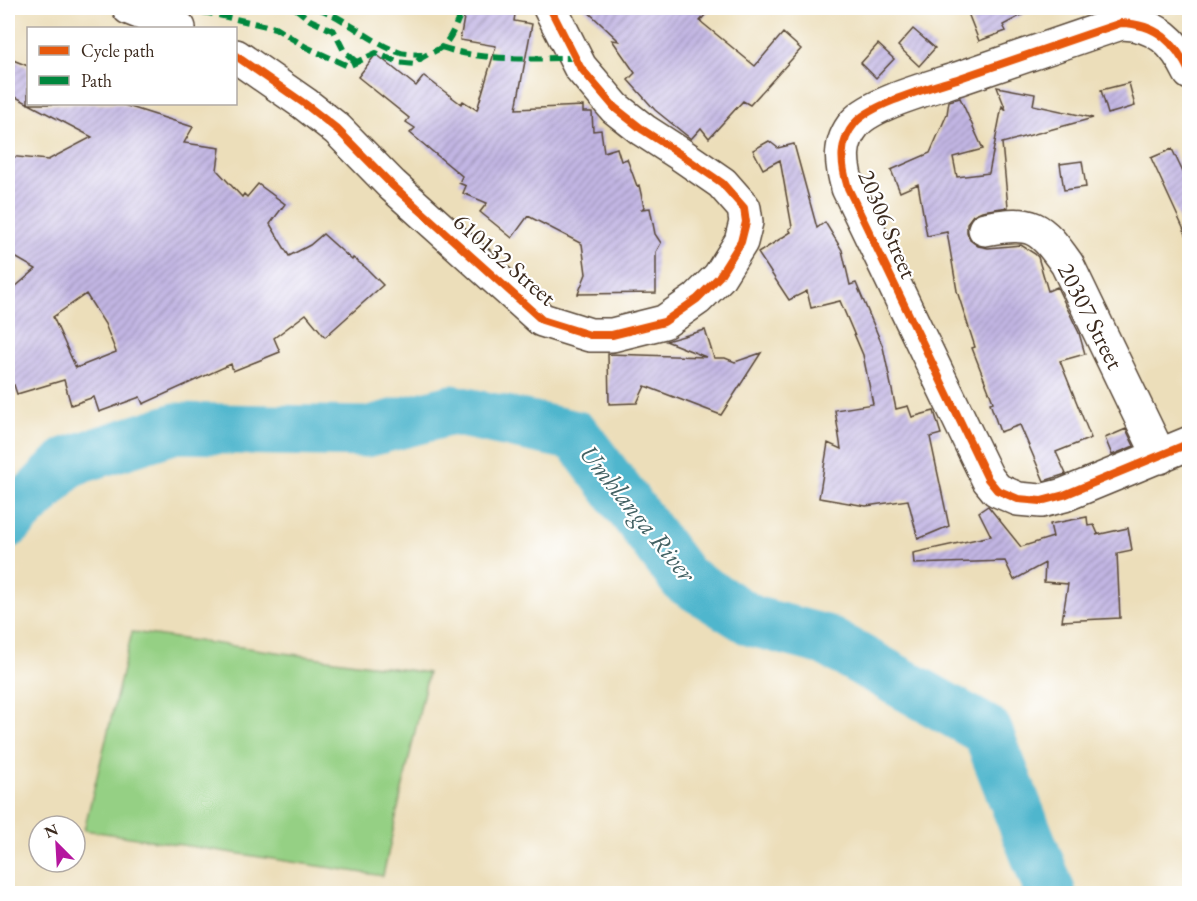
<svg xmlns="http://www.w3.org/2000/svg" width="1197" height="901" font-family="'EB Garamond',serif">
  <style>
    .pitch { fill: #95d084; stroke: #687d51; stroke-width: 1.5 }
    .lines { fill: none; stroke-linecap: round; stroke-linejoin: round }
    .river { stroke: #4fb6cd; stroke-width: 51 }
    .building { fill: url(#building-hatch); fill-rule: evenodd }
    .minor-casing { stroke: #564535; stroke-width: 36 }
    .minor { stroke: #fff; stroke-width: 33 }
    .quiet { stroke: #00873e; stroke-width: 6; stroke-dasharray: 12 6; stroke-linecap: butt }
    .cycleway-casing { stroke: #fff; stroke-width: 11 }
    .cycleway { stroke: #e8590c; stroke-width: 8 }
    .labels { text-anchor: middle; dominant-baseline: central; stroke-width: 4.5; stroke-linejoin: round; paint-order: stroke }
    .street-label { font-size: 24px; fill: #3b2a1e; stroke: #fff }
    .water-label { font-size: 26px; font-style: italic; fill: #436264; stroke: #fff }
  </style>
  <defs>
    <pattern id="building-hatch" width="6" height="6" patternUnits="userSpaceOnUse" patternTransform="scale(1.5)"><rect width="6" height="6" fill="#c2b6e4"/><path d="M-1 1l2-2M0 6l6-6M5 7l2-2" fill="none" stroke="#9f94b8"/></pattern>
  </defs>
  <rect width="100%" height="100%" fill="#fff"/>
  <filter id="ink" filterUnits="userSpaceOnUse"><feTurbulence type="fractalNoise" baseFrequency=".0167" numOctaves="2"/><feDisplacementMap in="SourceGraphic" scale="12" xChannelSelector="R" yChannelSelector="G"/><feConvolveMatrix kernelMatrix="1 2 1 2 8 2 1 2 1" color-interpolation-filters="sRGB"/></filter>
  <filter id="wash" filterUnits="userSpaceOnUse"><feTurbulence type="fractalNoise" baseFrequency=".008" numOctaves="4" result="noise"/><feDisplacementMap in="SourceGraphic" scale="24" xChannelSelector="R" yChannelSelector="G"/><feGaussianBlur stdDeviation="1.35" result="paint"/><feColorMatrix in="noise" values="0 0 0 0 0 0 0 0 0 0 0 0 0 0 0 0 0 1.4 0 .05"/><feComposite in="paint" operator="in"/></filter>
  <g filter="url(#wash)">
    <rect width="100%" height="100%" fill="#ecdeba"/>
    <path class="pitch" d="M132,632l296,41 -45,203 -299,-46z"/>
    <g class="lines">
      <path class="river" d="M8,523l60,-61 108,-34 190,4 86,-22 124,26 108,143 68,42 73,19 162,91 64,163"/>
    </g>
    <g id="blocks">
      <path class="building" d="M480,8h36l-2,13 18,3 -16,85 67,-3v6h9l1,19 8,-1 3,22 13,-4 4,13 6,-2 10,27 2,-1 5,22 -2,2 8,-1 5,26 6,9 -5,9v41l-78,1 8,-20 -4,-30 -54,-28 -16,22 -32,-26 7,-9 -24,-10 3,-7 -7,-3 3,-7 -52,-43 5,-5 -9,-6 3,-4 -51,-41 18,-23 40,32 8,-10 37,28 2,-3 14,9 19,-64 -36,-6 5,-28 14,2z
        M584,8h127l-11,13 55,45 28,-33 18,16 -51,56 -7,-4 -34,37 -8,-10 -10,11 -36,-29 -27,-30 7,-7 -23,-33 7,1z
        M966,8h69l-32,17 3,6 -27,10z
        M913,29l22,19 -16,18 -21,-20z
        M878,44l16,15 -18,19 -15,-15z
        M8,58l20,8v38h93l72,23 -9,16 36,5 -3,22 25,27 2,-3 3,3 11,-13 27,20 -15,20 19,32 21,-11 13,-11 29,26 1,-2 12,9 18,18 -58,52 -19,-23 -32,24 6,14 -47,19 -2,-7 -88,40 -3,-7 -41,15 -5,-15 -23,8 -7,-25 -47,14 -3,-9 -6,2v-94l28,-24 -28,-16v-97l40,4 44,-23 -84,-44zM86,294l19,30 11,28 -40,16 -23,-51z
        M1129,83l6,23 -27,8 -7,-24z
        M997,87l38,7 -2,11 60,13 -91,25 6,64 -26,4 -9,4 -6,8v9l3,8 8,6 10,2 33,-3 14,9 3,3 10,34 9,-4 22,46 6,21 -25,7 31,77 -35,14 10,22 -22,7 -24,-56 -20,7 -10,-29 3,-1 -21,-54 3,-1 -18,-56 -10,-59 -20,4 -9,-52 -18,8 -9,-22 39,-17 17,-39 2,-13 11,-3 23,51 -30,8 4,20 32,-4 13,-67 4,4z
        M769,141l9,7 16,-4 23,84 8,-6 17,28 8,35 6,-2 27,64 13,62 12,-3 4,11 22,-6 7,23 -11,3 19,89 -31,13 -10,-39 -42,6 -47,-8 9,-55 13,6 -6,-39 38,-6 -10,-49 -23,-54 -29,7 -4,-17 -18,9 -31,-47 33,-21 -2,-3 3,-2 -12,-67 -17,9 -10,-19z
        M1172,149l18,38v56l-39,-85z
        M1082,161l4,26 -22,3 -4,-26z
        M705,330l9,28h11l10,4 26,-9 -40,62 -76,-29 -8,17 -28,1 -1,-50 98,3 -40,-16z
        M1126,429l8,17 -22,9 -7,-17z
        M988,506l33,41 32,-10 -3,-13 37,-7 1,9 6,-1 4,9 -2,1 32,-7 4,22 -15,3 3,65 -58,3 6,-37 -24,-2 1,-19 -31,17 -9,-19 -91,3 -1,-11 78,-17 -12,-24z"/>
    </g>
  </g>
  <g filter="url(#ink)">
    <use href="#blocks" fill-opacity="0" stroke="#564535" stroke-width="1.5"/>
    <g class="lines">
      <g class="minor-casing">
        <path id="minor" d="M129,8l50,20
          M236,56l69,48 32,25 55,56 150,135 48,15h22l52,-13 33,-23 22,-22 22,-35 5,-20 -2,-14 -22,-25 -42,-29 -37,-24 -28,-22 -35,-41 -30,-59
          M1190,73c-15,-31 -33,-49 -69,-50 -54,18 -108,37 -161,55 -27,9 -88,25 -105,45 -17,20 -14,41 -7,65l140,291 9,11 21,9 23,2 23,-6 126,-52
          M985,229c48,-8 54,-4 82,35l93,193"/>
      </g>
      <use href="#minor" class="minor"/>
      <path class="quiet" d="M295,8l15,12 24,11 10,20 12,11
        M317,8c29,10 52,33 81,44 7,3 16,2 24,3
        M183,12l14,-1 17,3 61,14 31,19 42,19 28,-13 21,9 18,2c9,-11 18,-10 28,-18 11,-11 13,-25 21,-38
        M441,47c44,15 88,11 134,11"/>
      <g class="cycleway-casing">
        <path id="cycleway" d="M236,56l69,48 32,25 55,56 150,135 48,15h22l52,-13 33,-23 22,-22 22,-35 5,-20 -2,-14 -22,-25 -42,-29 -37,-24 -28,-22 -35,-41 -30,-59
          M1190,73c-15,-31 -33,-49 -69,-50 -54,18 -108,37 -161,55 -27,9 -88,25 -105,45 -17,20 -14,41 -7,65l140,291 9,11 21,9 23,2 23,-6 126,-52"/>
      </g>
      <use href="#cycleway" class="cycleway"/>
    </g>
  </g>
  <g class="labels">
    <g class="street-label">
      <text transform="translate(888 224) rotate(67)">20306 Street</text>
      <text transform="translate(505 259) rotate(41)">610132 Street</text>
      <text transform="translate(1091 316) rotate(63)">20307 Street</text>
    </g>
    <g class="water-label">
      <text transform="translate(638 513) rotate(51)">Umhlanga River</text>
    </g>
  </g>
  <rect width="1197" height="901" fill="none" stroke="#fff" stroke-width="30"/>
  <rect x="27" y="27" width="210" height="78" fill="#ffffff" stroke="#b1aaa5" stroke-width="1.5"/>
  <rect x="39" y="46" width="30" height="9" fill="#e8590c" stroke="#b1aaa5" stroke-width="1.5"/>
  <text x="81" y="57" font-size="18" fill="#3b2a1e">Cycle path</text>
  <rect x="39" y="76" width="30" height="9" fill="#00873e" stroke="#b1aaa5" stroke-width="1.5"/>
  <text x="81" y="87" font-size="18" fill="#3b2a1e">Path</text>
  <g transform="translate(57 844) rotate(336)"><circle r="28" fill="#ffffff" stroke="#b1aaa5" stroke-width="1.5"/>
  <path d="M0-4.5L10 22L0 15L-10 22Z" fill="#b5179e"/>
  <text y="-9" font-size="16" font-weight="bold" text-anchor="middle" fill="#3b2a1e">N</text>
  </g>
</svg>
